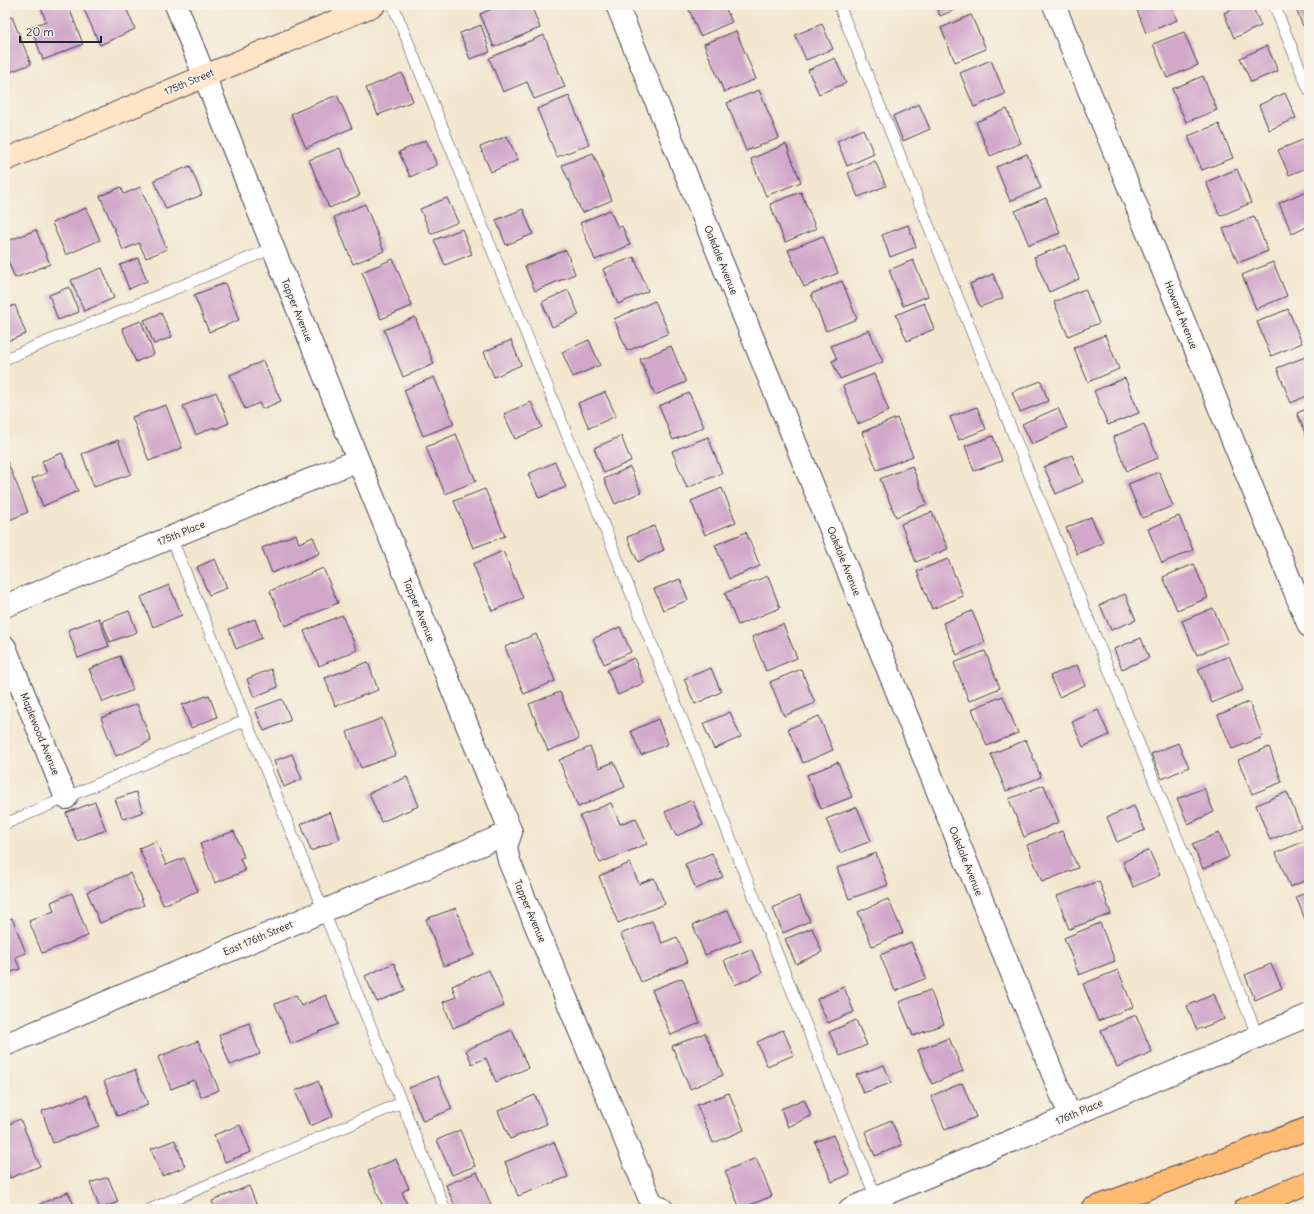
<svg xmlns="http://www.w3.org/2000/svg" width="1314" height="1214" font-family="Delius,sans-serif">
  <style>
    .building { fill: #d1a7ca }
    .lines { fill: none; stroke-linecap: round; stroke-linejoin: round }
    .lane-casing { stroke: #413f51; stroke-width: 12 }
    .street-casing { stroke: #413f51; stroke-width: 24 }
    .secondary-casing { stroke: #413f51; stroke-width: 24 }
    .highway-casing { stroke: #413f51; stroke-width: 24 }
    .lane { stroke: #fff; stroke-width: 11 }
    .street { stroke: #fff; stroke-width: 22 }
    .secondary { stroke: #ffe4c6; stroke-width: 22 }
    .highway { stroke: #ffbb71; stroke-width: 22 }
    .labels { text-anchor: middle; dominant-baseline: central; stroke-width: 3.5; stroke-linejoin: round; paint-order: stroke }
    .street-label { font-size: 10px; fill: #22223b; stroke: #f7f3e8 }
  </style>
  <rect width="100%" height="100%" fill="#f7f3e8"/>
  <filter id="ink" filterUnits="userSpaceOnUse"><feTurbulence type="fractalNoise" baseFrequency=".025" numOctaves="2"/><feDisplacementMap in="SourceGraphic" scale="8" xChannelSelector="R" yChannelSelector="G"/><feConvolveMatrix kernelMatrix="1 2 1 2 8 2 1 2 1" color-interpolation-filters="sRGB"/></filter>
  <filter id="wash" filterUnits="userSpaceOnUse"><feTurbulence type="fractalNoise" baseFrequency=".012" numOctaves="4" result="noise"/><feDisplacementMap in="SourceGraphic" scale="16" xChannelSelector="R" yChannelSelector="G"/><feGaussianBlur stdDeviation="0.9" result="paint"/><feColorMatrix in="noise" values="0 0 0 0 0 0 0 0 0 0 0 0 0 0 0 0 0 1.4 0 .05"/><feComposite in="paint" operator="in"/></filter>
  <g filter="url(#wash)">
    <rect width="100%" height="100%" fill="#f3e6cf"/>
    <g id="blocks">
      <path class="building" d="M40,5h28l15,39 -40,16 -12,-33 15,-6z
        M86,5h39l10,24 -35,16 -17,-38z
        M500,5h31l9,23 -46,19 -14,-33z
        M687,5h37l8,17 -32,14z
        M936,5h30l-26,11z
        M1135,5h36l6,15 -31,13z
        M1242,5h10l9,21 -27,12 -10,-25z
        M1294,5h15v18l-6,3z
        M971,15l15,34 -31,13 -14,-34z
        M12,17l19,47 -26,10v-54z
        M822,24l11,25 -27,11 -11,-25z
        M481,25l9,27 -20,7 -10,-26z
        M736,31l20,48 -32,13 -20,-48z
        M1184,32l14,33 -31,13 -14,-34z
        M544,35l21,52 -31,12 -7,-17 -24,10 -14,-34z
        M1267,46l11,25 -27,11 -11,-24z
        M835,58l11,25 -27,11 -11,-24z
        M991,60l14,34 -31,13 -14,-34z
        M402,73l11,28 -35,14 -12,-27z
        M1203,76l14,34 -31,12 -14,-33z
        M759,90l20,48 -33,13 -19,-48z
        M1285,93l11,25 -27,12 -10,-25z
        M337,95l15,33 -46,20 -15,-34z
        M569,96l20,48 -32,13 -20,-48z
        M919,104l11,25 -27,12 -10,-25z
        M1007,109l14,34 -31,13 -14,-34z
        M1219,124l14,34 -31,12 -14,-34z
        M863,129l11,25 -27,12 -10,-25z
        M507,136l11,24 -27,12 -11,-25z
        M1305,139l4,10v18l-20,8 -11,-25z
        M426,140l11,25 -27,12 -11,-25z
        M786,144l15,38 -35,14 -15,-37z
        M340,148l20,47 -31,13 -20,-48z
        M593,153l19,47 -30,13 -20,-48z
        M1027,154l14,34 -31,13 -14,-34z
        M875,161l11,25 -28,11 -10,-24z
        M190,166l12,29 -36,14 -12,-29z
        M1237,169l14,34 -31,13 -14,-34z
        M121,187l3,7 16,-7 27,62 -21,9 -7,-15 -16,7 -23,-54z
        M1309,190v36l-17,8 -13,-31z
        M801,192l15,37 -31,13 -15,-38z
        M447,198l11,24 -27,12 -11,-25z
        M1046,198l14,35 -31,12 -14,-34z
        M365,204l19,47 -31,13 -19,-47z
        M86,208l14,32 -34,15 -14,-32z
        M523,209l10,25 -27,11 -10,-25z
        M610,210l8,18 4,-2 8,19 -35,15 -15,-37z
        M1254,216l14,35 -30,12 -15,-34z
        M908,225l8,22 -26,10 -8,-22z
        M462,229l10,25 -27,11 -11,-25z
        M36,230l14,34 -35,14 -10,-24v-12z
        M823,236l15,37 -34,14 -16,-37z
        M1066,245l13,34 -30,13 -15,-35z
        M566,250l9,24 -40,17 -10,-25z
        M634,257l14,34 -30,13 -15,-35z
        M138,258l9,23 -18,8 -9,-24z
        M393,259l19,47 -31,13 -19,-47z
        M913,260l15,36 -25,10 -14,-36z
        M1273,262l14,34 -31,13 -14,-34z
        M102,268l12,30 -30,13 -13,-31z
        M993,274l10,24 -23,9 -10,-23z
        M842,281l15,38 -31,12 -15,-37z
        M225,283l14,37 -30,12 -15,-37z
        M69,287l10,25 -21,8 -9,-25z
        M1085,289l14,34 -31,13 -14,-34z
        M568,290l11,25 -27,12 -10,-25z
        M655,301l14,32 -42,18 -13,-32z
        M924,303l10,26 -27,12 -11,-26z
        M15,305l11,29 -21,8v-33z
        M1288,309l14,34 -31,13 -14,-34z
        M161,313l11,24 -18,7 -10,-24z
        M415,317l19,47 -31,13 -19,-47z
        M141,321l13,33 -18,8 -14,-34z
        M869,330l14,32 -43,17 -8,-18 5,-2 -6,-13z
        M1105,335l14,34 -31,13 -14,-34z
        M511,340l10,25 -27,12 -10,-25z
        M589,340l11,25 -27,12 -11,-25z
        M671,346l15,36 -31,13 -15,-36z
        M1308,356l1,39 -18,8 -14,-35z
        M263,361l18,40 -19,8 -3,-6 -14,6 -15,-34z
        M874,374l15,37 -31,13 -15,-38z
        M434,377l20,47 -31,12 -19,-46z
        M1125,378l14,35 -31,12 -14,-34z
        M1041,381l7,20 -28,11 -8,-20z
        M216,392l13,31 -14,6 -1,-2 -18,8 -13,-29z
        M605,392l11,24 -27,12 -11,-25z
        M689,393l15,34 -31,13 -14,-34z
        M531,402l11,25 -27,12 -11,-25z
        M166,405l16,43 -33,13 -17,-44z
        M977,407l9,22 -27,11 -9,-23z
        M1058,408l9,20 -35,16 -10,-20z
        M1309,408v35l-12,-30z
        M897,418l16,38 -36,14 -15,-38z
        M1144,424l14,34 -31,13 -14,-34z
        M456,434l20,47 -31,13 -19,-47z
        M621,436l10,25 -27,12 -10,-25z
        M993,436l9,25 -28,10 -9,-25z
        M708,437l14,36 -35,15 -15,-37z
        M118,440l13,34 -37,13 -12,-33z
        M62,453l16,38 -35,15 -11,-27 15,-6 -5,-12z
        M1072,455l11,27 -27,12 -12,-27z
        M7,461l21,51 -23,10v-60z
        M555,462l11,25 -27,11 -11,-24z
        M912,466l15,38 -31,13 -16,-38z
        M630,467l11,25 -26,12 -11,-25z
        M1159,472l14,34 -31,12 -14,-34z
        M722,488l14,34 -31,13 -14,-34z
        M485,489l20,47 -32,12 -19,-47z
        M932,512l16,37 -32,13 -15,-38z
        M1179,516l14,34 -31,13 -14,-34z
        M1091,517l12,26 -26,11 -11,-26z
        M654,526l10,24 -26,12 -11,-25z
        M746,532l14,34 -31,13 -14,-34z
        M296,534l3,9 14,-6 7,16 -48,20 -10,-25z
        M503,551l20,47 -31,13 -19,-47z
        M215,559l12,29 -18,7 -12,-28z
        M948,559l15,37 -31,13 -15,-38z
        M1194,564l14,34 -31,12 -14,-33z
        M323,568l15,35 -53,23 -15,-35z
        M768,576l12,32 -42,17 -13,-32z
        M680,579l8,21 -25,10 -9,-21z
        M169,585l13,30 -29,12 -12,-30z
        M1125,594l11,26 -25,10 -11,-25z
        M1213,608l15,34 -31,13 -15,-34z
        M129,611l8,21 -27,10 -8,-21z
        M972,611l13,31 -28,13 -14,-32z
        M342,615l15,35 -38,16 -15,-35z
        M99,618l10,28 -31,12 -10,-28z
        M255,619l7,19 -26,11 -7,-20z
        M783,624l14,34 -31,13 -14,-34z
        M620,627l11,25 -27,12 -11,-25z
        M536,634l19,47 -31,13 -19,-47z
        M1141,638l8,20 -27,11 -8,-20z
        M985,651l15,37 -31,13 -15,-38z
        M120,656l13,34 -30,12 -14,-33z
        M1229,656l14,34 -31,13 -14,-34z
        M634,658l10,25 -26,12 -11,-25z
        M368,662l10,28 -43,16 -10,-28z
        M1077,665l8,20 -26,12 -9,-21z
        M711,668l10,24 -26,12 -11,-25z
        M271,669l7,18 -24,10 -7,-18z
        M801,669l14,34 -31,13 -14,-34z
        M560,692l19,47 -31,12 -19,-47z
        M209,695l8,22 -26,11 -9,-23z
        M1003,696l15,37 -31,13 -15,-37z
        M282,699l9,21 -27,11 -9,-22z
        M1249,702l14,35 -31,12 -14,-34z
        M137,704l14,37 -35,15 -15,-38z
        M1098,710l11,25 -26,12 -11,-25z
        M730,712l11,25 -27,12 -11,-25z
        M819,716l14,34 -30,13 -15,-34z
        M382,718l14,37 -35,13 -14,-36z
        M658,719l10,25 -27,11 -10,-24z
        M1026,740l15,37 -35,14 -15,-37z
        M1178,743l11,24 -27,12 -11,-25z
        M590,747l9,21 15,-6 11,25 -47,20 -19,-47z
        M1269,747l13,35 -30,12 -14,-34z
        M292,754l10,25 -18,8 -10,-26z
        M838,762l14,35 -31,12 -14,-34z
        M407,777l12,29 -38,16 -12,-29z
        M1044,785l15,37 -35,15 -15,-38z
        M1204,788l10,24 -26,12 -11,-25z
        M136,792l7,20 -20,7 -8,-20z
        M1287,792l14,35 -31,13 -14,-35z
        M692,800l11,25 -27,11 -11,-24z
        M95,802l11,28 -29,11 -11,-28z
        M611,803l9,21 16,-6 11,26 -47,19 -20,-47z
        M1134,806l11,24 -28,12 -10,-25z
        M857,807l14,34 -31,12 -14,-34z
        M330,812l10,27 -29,12 -10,-27z
        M234,831l10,26 -4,1 5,13 -30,12 -15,-39z
        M1062,831l16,37 -36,14 -15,-37z
        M1219,833l10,24 -26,12 -11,-25z
        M1307,840l2,6v33l-19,8 -14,-34z
        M156,841l10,24 18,-7 14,33 -35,14 -24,-57z
        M1149,850l11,25 -27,12 -10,-25z
        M712,853l11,24 -27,12 -11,-25z
        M876,853l12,32 -39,14 -12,-31z
        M630,863l9,21 15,-6 11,26 -47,19 -19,-47z
        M130,873l14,32 -44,18 -13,-31z
        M1099,881l12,33 -42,15 -12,-33z
        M1309,891v38l-13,-32z
        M72,893l16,43 -46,17 -13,-32 25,-10 -3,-9z
        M799,896l11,25 -27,12 -10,-25z
        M888,899l15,34 -31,13 -14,-34z
        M456,908l18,47 -30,11 -18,-47z
        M728,910l13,31 -36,14 -12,-30z
        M12,918l14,35 -11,4 5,12 -14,5 -1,-53z
        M652,921l10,22 15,-6 10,25 -46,20 -20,-48z
        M1100,923l15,38 -36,14 -15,-37z
        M812,928l10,24 -26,12 -11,-25z
        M911,942l15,36 -31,13 -15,-36z
        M751,949l11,24 -27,12 -11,-25z
        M394,963l11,27 -28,12 -12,-26z
        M1271,964l11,24 -27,12 -10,-25z
        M489,970l15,36 -51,22 -10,-26 13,-5 -4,-11z
        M1118,970l15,37 -35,14 -15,-37z
        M682,978l18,45 -29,12 -19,-45z
        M844,987l10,25 -26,11 -11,-24z
        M930,990l14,34 -31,12 -14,-34z
        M1214,994l10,25 -27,11 -10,-24z
        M296,995l5,11 25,-11 12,29 -47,20 -16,-40z
        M1136,1015l16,37 -35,15 -16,-37z
        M856,1020l11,25 -27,11 -11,-24z
        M249,1023l11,31 -30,11 -11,-30z
        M512,1030l16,38 -32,14 -10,-24 -14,6 -6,-14z
        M783,1030l11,25 -27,11 -10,-24z
        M705,1033l18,42 -33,14 -18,-43z
        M949,1038l14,33 -31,13 -14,-34z
        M198,1041l21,49 -18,7 -7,-17 -23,9 -13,-32z
        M884,1065l7,18 -28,10 -7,-18z
        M135,1070l13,35 -31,11 -13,-35z
        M438,1076l14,33 -29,12 -14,-33z
        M318,1081l15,35 -23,10 -15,-35z
        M962,1083l14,34 -31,13 -14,-34z
        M729,1093l15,37 -31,13 -16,-38z
        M87,1095l12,31 -46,17 -11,-32z
        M535,1095l12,29 -37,15 -12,-28z
        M804,1099l7,17 -23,11 -7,-18z
        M20,1119l20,47 -30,12 -5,-12v-40z
        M891,1120l11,25 -27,11 -10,-24z
        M240,1125l11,27 -26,10 -11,-27z
        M460,1130l15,36 -23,9 -15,-35z
        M833,1135l17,39 -18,8 -17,-40z
        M175,1140l10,27 -23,9 -11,-27z
        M554,1142l14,35 -50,19 -13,-34z
        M756,1158l16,38 -32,13 -15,-38z
        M396,1159l13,29 -7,4 7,17h-25l-16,-38z
        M477,1172l15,35 -4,2h-32l-10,-24z
        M108,1177l10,25 -18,7 -10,-26z
        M249,1186l9,23h-43l-3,-8z
        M68,1192l8,17h-36l-2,-4z"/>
    </g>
  </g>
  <g filter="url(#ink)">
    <use href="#blocks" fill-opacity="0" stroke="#413f51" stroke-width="1"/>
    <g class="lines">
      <g class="lane-casing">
        <path id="lane" d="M393,5l483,1193
          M839,5l419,1032
          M1274,5l35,85
          M5,359l268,-111
          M171,537l274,672
          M5,824l241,-104
          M151,1209l250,-106"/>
      </g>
      <g class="street-casing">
        <path id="street" d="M176,5l182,455 153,372 -5,15 3,14 142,341 11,7
          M617,5l453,1111
          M1054,5l255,621
          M5,606l353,-146
          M5,647l61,151
          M5,1045l506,-213
          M850,1209l459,-194"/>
      </g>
      <g class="secondary-casing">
        <path id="secondary" d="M5,160l369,-155"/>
      </g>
      <g class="highway-casing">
        <path id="highway" d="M1092,1209l217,-81
          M1245,1209l64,-27"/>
      </g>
      <use href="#lane" class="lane"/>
      <use href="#street" class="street"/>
      <use href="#secondary" class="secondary"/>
      <use href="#highway" class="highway"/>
    </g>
  </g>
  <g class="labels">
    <g class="street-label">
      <text transform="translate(189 82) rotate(-23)">175th Street</text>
      <text transform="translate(721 260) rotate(68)">Oakdale Avenue</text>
      <text transform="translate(297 310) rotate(68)">Tapper Avenue</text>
      <text transform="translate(1181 315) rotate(68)">Howard Avenue</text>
      <text transform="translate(181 533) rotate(-22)">175th Place</text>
      <text transform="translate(844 561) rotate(68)">Oakdale Avenue</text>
      <text transform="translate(419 610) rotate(68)">Tapper Avenue</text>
      <text transform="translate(40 734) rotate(68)">Maplewood Avenue</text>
      <text transform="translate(966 861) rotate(68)">Oakdale Avenue</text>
      <text transform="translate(530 911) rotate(67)">Tapper Avenue</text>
      <text transform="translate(258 938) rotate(-23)">East 176th Street</text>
      <text transform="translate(1079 1112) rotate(-23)">176th Place</text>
    </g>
  </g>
  <rect width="1314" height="1214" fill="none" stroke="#f7f3e8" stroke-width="20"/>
  <path d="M20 36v6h81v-6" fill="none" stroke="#22223b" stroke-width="2"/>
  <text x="26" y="36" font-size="12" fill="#22223b" stroke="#f7f3e8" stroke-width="3" paint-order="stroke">20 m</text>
</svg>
